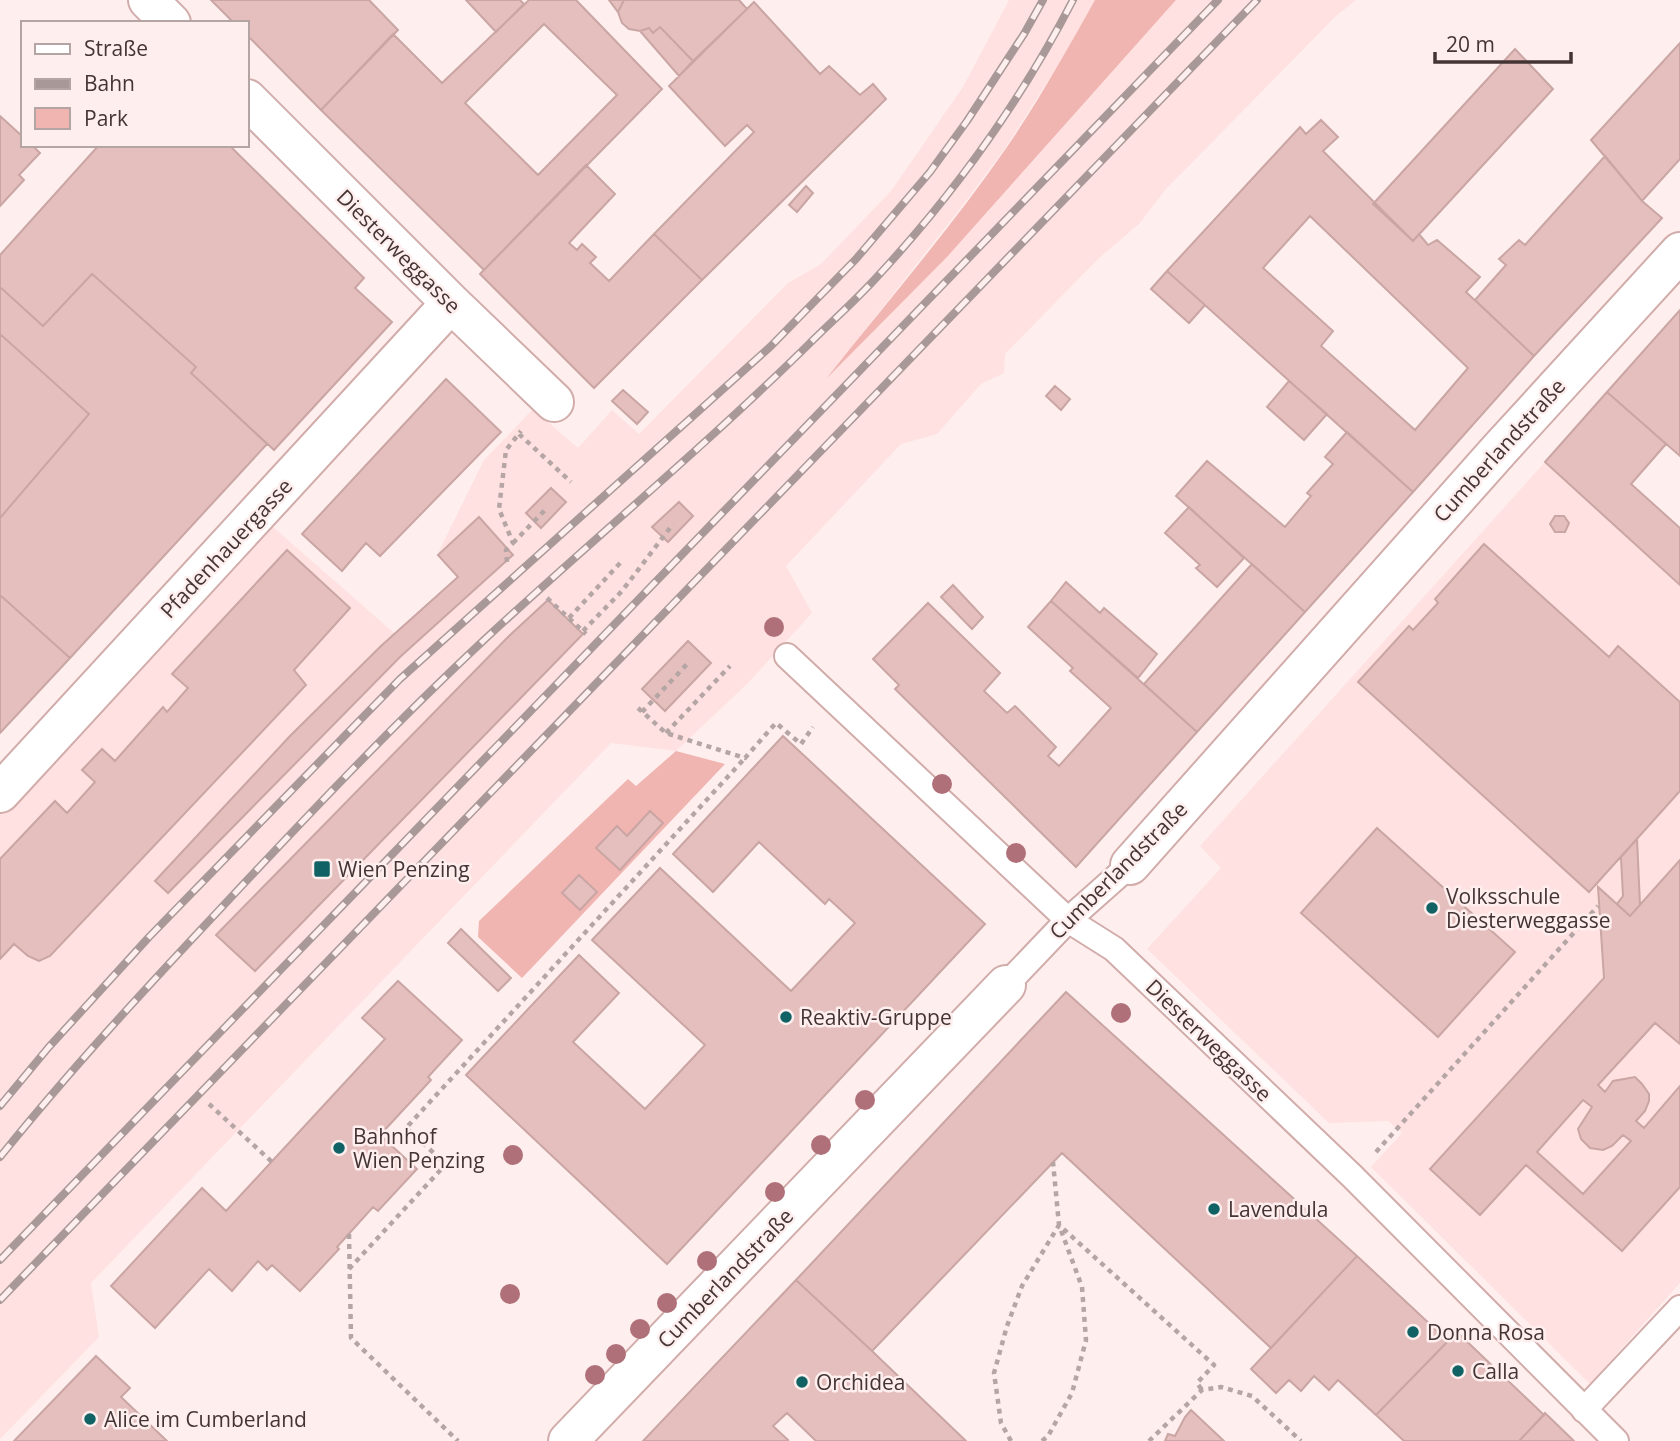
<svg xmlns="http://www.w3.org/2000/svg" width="1680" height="1441" font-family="'Open Sans',sans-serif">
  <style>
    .built { fill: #fee1e0 }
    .green { fill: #f0b4b1 }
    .building { fill: #e5bfbe; stroke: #c9a5a3; stroke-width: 2; fill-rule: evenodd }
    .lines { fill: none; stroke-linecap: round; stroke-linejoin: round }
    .lane-casing { stroke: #d1acaa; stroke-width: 28 }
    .street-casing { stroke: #d1acaa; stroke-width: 42 }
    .path { stroke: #b5a6a5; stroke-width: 4.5; stroke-dasharray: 5 5; stroke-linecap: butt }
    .lane { stroke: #fff; stroke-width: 24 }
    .street { stroke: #fff; stroke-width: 38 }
    .rail-casing { stroke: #a89998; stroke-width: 8 }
    .rail { stroke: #feefee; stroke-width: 5; stroke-dasharray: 16; stroke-linecap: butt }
    .tree { fill: #b07079 }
    .poi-dot { fill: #106264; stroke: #feefee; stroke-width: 2.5 }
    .labels { text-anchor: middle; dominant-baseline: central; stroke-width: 5; stroke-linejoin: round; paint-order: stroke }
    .street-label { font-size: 21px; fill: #443534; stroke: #feefee }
    .poi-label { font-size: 21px; fill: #443534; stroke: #feefee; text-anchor: start }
  </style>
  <rect width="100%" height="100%" fill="#feefee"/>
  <path class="built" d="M1009,0h86l-33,59 -56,88 -43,58 -131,167 115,-115 229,-257h180l-20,16 -170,173 -27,35 -41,35 -93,95 -1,19 -23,11 -44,50 -36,10 -115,122 26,47 -64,70 -72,68 -65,-8 -520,540 8,54 -99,102v-631l265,-288 129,113 63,-56 -20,-22 47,-95 49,-51 45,39 34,-38 27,24 149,-151 33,-19 70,-73 72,-104z
    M1545,462l135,123v698l-90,101 -219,-217 31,-34 -14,-12 -59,2 -182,-174 74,-81 -21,-22z"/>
  <path class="green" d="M1095,0h81l-229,257 -121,122c60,-76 125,-151 181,-232 32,-47 60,-97 88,-147z
    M676,751l49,13 -203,214 -44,-41 1,-16 149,-142 8,7z"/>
  <path class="building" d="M211,0h158l29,30 -77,80 -74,-75v-12h-13z
    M466,0h54l4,4 -28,28z
    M529,0h47l86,89 -178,181 -163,-160 72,-76 49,49zM544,24l73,71 -79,80 -73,-72z
    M609,0h15l-6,12z
    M624,0h115l8,9 -54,52 -33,-34 -7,6 -4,-5 -9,3 -11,-2 -7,-6 -4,-11z
    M754,2l66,72 9,-8 31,29 13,-11 13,15 -184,181 -48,-46 100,-102 -7,-7 -22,21 -56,-60z
    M660,27l33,34 -14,15 -39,-45 9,-3 4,5z
    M1680,43v116l-38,42 -51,-61z
    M1515,49l38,40 -140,152 -40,-37z
    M0,116l23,21v8h9l8,8 -21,22 5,5 -24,26z
    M1321,120l17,17 -15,14 90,90 6,-7 9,11 9,-5 43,37 -14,15 68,64 -121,136 -246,-221 133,-144 6,7zM1310,216l158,152 -53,62 -94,-84 12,-15 -70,-63z
    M99,145h130l135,133 -9,10 37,34 -118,128 -83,-77 5,-6 -104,-93 -49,52 -43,-39v-32z
    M1605,156l37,45 20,17 -128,138 -59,-56 31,-35 -7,-6 20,-19 6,5z
    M586,165l29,29 -46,49 8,7 5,-6 14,13 -6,6 19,18 45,-47 48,46 -108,108 -114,-114z
    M806,186l7,7 -16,19 -8,-7z
    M1167,271l38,34 -16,18 -38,-34z
    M92,274l104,93 -5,6 76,71 -197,214 -70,-63v-77l89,-104 -89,-80v-47l43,39z
    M1680,310v146l-73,-64z
    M0,334l89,80 -89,104z
    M446,379l55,53 -121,124 -14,-13 -24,28 -40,-37z
    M1289,381l38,33 -23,26 -37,-33z
    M1055,386l15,13 -9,11 -15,-14z
    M623,390l25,22 -11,12 -25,-23z
    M1607,392l59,52 -35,40 49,44v57l-135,-123z
    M1347,432l66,60 -108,120 -129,-116 31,-35 78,66 26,-31 -4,-3 26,-29 -8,-7z
    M551,488l15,14 -25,26 -15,-15z
    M679,502l14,14 -25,26 -16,-15z
    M1189,507l55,51 -27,29 -21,-19 4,-3 -35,-32z
    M1555,516h9l5,7 -4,9h-10l-5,-8z
    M479,517l34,38 -113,102 -232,236 -13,-12 135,-145 91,-90 77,-69 -20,-22z
    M1484,544l125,113 9,-11 62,56v89l-91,101 -231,-210 51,-56 4,4 25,-27 -3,-4z
    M287,550l63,58 -56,62 12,15 -256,271 -11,5 -11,-5 -14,-12 -14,15v-100l55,-58 12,12 28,-31 -13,-12 20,-21 13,12 48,-54 4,5 21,-24 -16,-14z
    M1252,564l53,48 -108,120 -53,-48z
    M1066,582l34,31 4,-5 53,46 -19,24 -87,-77z
    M953,585l30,32 -11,12 -31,-32z
    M0,595l70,63 -70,75z
    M548,600l35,34 -328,337 -39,-36 293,-299z
    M1051,601l146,131 -121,135 -181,-178 4,-4 -26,-26 55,-56 72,70 -16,18 23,22 8,-7 41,41 -8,9 11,10 52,-58 -41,-37 3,-3 -45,-41z
    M688,641l23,22 -46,48 -23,-22z
    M783,736l202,188 -318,340 -201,-189 113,-120 40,38 -46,49 72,67 60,-64 -113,-105 68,-72 131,123 64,-68 -26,-24 -4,5 -66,-62 -46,50 -40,-38z
    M650,811l13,12 -43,47 -24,-22 21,-22 10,10z
    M1377,828l138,124 -77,85 -137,-124z
    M1637,839l3,66 -10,11 -13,-12 6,-8 -2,-39z
    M1680,860v184l-25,-21 -57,62 7,7 8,-11 22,-4 7,7 7,10v7l-4,10 -9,10 8,7 36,-42v101l-58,64 -96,-86 -46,50 -50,-46 174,-191 -6,-91 32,29zM1583,1100l9,7 -14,22 3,10 9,9 13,2 9,-4 11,-11 8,6 -48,53 -46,-42z
    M579,875l18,17 -17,18 -18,-17z
    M461,929l50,49 -13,13 -50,-48z
    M398,981l64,59 -34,37 3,3 -51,55 37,34 -39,42 -5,-4 -36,40 2,2 -39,42 -28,-26 -5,5 -9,-9 -26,30 -23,-22 -54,59 -44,-42 91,-98 24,23 159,-172 -23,-21z
    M1066,992l291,264 -86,92 -209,-195 -190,198 -76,-71z
    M1357,1256l91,85 -72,74 -38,-35 -9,10 -15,-14 -13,15 -12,-11 -13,13 -25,-24z
    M796,1280l76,71 94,90h-150l-29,-28 -14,13 15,14 -2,1h-143z
    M1457,1332l87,83 -25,26h-115l-28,-26z
    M96,1356l34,32 -9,9 46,44h-153z
    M1191,1410l33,31h-59l3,-7 7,2 10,-19z
    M1545,1413l29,28h-55z"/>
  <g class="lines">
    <g class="lane-casing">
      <path id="lane" d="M787,656l281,264 46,29 238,227 264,265
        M1006,985l62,-65 62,-55
        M1584,1410l96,-102"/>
    </g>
    <g class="street-casing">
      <path id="street" d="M148,0l23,23
        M247,99l204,204 103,99
        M0,793l451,-490
        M1130,865l370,-416 180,-197
        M568,1441l438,-456"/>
    </g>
    <path class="path" d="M519,434l52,48
      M513,543l33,-34
      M507,562l-1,-12 7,-7 -14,-34 7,-59 15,-19
      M547,598l39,36
      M569,618l53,-57
      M583,631l39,-40 51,-67
      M638,708l28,25 79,25 31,-35 25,21 12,-17
      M642,712l48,-51
      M666,733l64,-67
      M209,1104l63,58
      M1376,1152l222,-246
      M349,1234l2,104 107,103
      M349,1269l97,-105 -40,-36 339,-370
      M1011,1441l-10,-18 -7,-50 13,-47 15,-40 37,-61 155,140 -17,18 5,7
      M1042,1441l6,-5 24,-43 14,-53 -4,-53 -23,-62 -6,-63
      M1149,1441l53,-51 19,-3 31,9 49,45"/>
    <use href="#lane" class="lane"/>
    <use href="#street" class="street"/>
    <g class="rail-casing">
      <path id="rail" d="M0,1106l48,-58 101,-111 251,-258 371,-333 85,-87 74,-87 37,-51 57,-87 19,-34
        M0,1157c70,-87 146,-169 222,-250 85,-91 171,-182 262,-267 107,-99 219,-192 324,-295 22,-22 46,-43 68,-67 77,-83 145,-177 197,-278
        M0,1260l1218,-1260
        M0,1300l1257,-1300"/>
    </g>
    <use href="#rail" class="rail"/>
  </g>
  <g class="tree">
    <circle cx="774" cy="627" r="10"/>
    <circle cx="942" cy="784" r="10"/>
    <circle cx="1016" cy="853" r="10"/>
    <circle cx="1121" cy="1013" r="10"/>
    <circle cx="865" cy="1100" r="10"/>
    <circle cx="821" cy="1145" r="10"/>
    <circle cx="513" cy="1155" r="10"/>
    <circle cx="775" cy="1192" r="10"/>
    <circle cx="707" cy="1261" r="10"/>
    <circle cx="510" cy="1294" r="10"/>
    <circle cx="667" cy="1303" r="10"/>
    <circle cx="640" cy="1329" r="10"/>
    <circle cx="616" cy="1354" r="10"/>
    <circle cx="595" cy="1375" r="10"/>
  </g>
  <g class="poi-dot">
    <rect x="313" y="860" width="18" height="18" rx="3.5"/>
    <circle cx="1432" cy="908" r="7"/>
    <circle cx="786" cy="1017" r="7"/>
    <circle cx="339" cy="1148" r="7"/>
    <circle cx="1214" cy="1209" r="7"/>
    <circle cx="1413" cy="1332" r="7"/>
    <circle cx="1458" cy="1371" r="7"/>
    <circle cx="802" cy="1382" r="7"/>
    <circle cx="90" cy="1419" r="7"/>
  </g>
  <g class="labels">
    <g class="street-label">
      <text transform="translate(399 251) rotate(45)">Diesterweggasse</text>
      <text transform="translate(1499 450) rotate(-48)">Cumberlandstraße</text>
      <text transform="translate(226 548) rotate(-47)">Pfadenhauergasse</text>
      <text transform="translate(1118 870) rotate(-45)">Cumberlandstraße</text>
      <text transform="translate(1209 1040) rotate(44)">Diesterweggasse</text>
      <text transform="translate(725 1278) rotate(-46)">Cumberlandstraße</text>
    </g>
    <g class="poi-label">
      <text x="338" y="869">Wien Penzing</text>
      <text x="1446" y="896">Volksschule<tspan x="1446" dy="24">Diesterweggasse</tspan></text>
      <text x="800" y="1017">Reaktiv-Gruppe</text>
      <text x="353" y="1136">Bahnhof<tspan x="353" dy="24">Wien Penzing</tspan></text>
      <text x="1228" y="1209">Lavendula</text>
      <text x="1427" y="1332">Donna Rosa</text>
      <text x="1472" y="1371">Calla</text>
      <text x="816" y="1382">Orchidea</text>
      <text x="104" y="1419">Alice im Cumberland</text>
    </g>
  </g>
  <rect x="21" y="21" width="228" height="126" fill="#feefee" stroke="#b4a5a4" stroke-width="2"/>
  <rect x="35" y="44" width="35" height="10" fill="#ffffff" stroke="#b4a5a4" stroke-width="2"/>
  <text x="84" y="56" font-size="21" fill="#443534">Straße</text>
  <rect x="35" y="79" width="35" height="10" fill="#a89998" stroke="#b4a5a4" stroke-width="2"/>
  <text x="84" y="91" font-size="21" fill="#443534">Bahn</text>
  <rect x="35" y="108" width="35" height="21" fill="#f0b4b1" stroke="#b4a5a4" stroke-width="2"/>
  <text x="84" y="126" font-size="21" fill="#443534">Park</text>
  <path d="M1435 52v10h136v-10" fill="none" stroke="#443534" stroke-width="3.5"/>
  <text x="1446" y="52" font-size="21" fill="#443534" stroke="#feefee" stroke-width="5" paint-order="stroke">20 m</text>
</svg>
